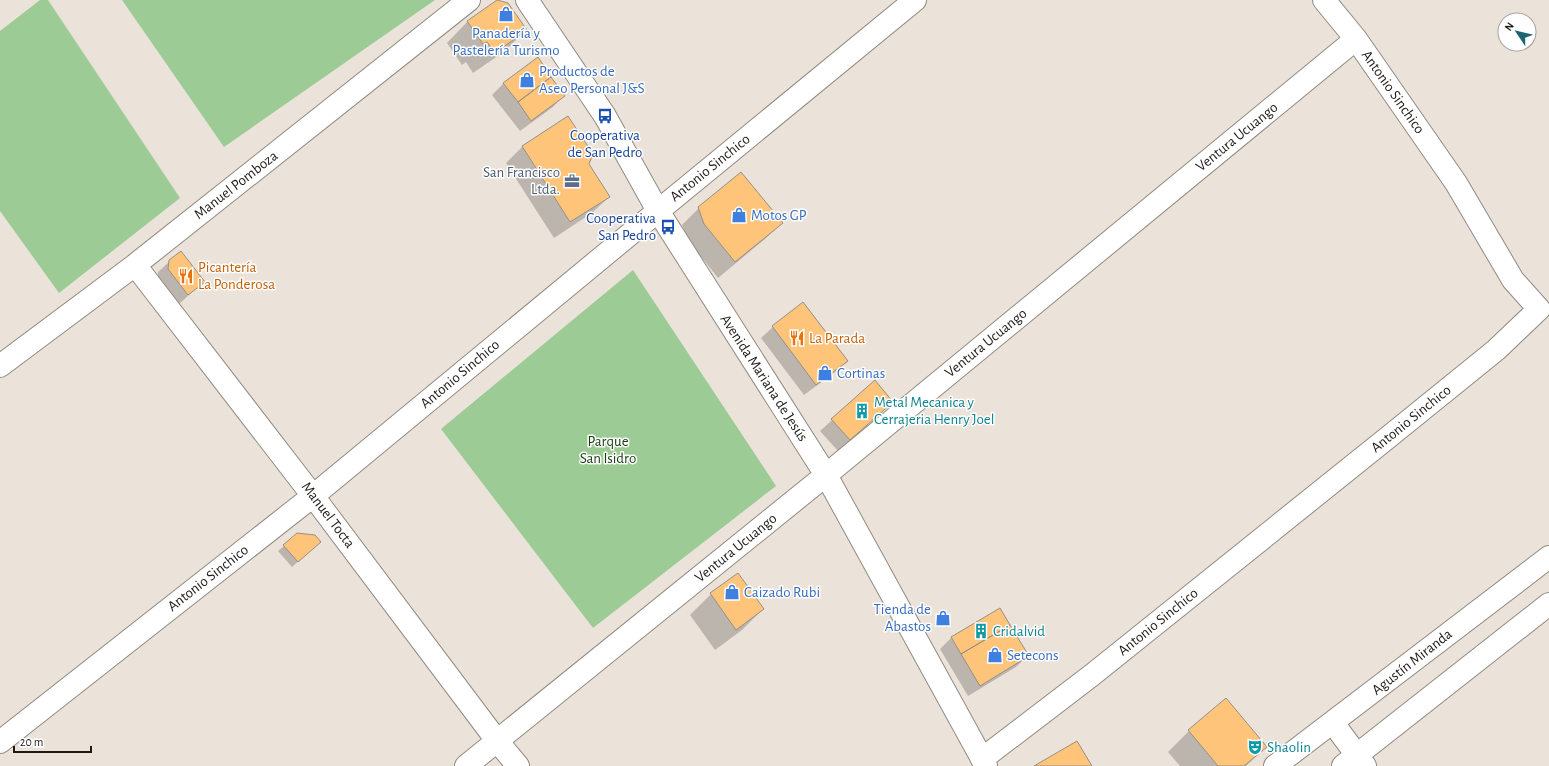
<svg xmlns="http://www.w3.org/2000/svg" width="1549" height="766" font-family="'Alegreya Sans',sans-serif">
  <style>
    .green { fill: #9dcb95 }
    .shadow { fill: #0003 }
    .building { fill: #fec47a; stroke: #968f87 }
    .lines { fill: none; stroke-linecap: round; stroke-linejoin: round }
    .minor-casing { stroke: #918a82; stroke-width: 24 }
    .tertiary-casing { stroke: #918a82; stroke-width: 24 }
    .secondary-casing { stroke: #918a82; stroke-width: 24 }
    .minor { stroke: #fff; stroke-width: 22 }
    .tertiary { stroke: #fff; stroke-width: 22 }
    .secondary { stroke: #fff; stroke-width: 22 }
    .labels { text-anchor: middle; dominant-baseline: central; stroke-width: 3; stroke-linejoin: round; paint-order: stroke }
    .shop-label { font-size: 15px; fill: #366cbe; stroke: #fff; text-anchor: start }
    .street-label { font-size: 15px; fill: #1d1a17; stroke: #fff }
    .transit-label { font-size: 15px; fill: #164399; stroke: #fff }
    .service-label { font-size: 15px; fill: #4e5e75; stroke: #fff; text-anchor: end }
    .food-label { font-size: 15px; fill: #c56008; stroke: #fff; text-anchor: start }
    .culture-label { font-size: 15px; fill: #0d838f; stroke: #fff; text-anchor: start }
    .park-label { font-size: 15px; fill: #153c0d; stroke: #fff }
  </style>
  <rect width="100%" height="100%" fill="#ebe3da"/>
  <path class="green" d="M40,0h8l132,198 -121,95 -59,-82v-180z
    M122,0h313l-211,147z
    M633,270l143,216 -183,142 -152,-199z"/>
  <path class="shadow" d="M498,1l28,29 -21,21 -32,22 -7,-11 -4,3 -15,-22 20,-21z
    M537,59l27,36 -11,12 -33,24 -28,-36 11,-11z
    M568,117l20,47 21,33 -17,16 -38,25 -48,-75 16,-16z
    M699,208l83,15 -17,16 -47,39 -30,-38 -6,-15z
    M170,261l33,21 -26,24 -20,-25 1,-9z
    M803,304l44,57 -12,11 -31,23 -43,-57 12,-11z
    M874,382l18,20 -54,49 -18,-20z
    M284,546l30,1 -22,20 -14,-16z
    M711,594l52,15 -21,21 -27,20 -25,-35z
    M952,637l75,19 -11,11 -48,29 -28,-47z
    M1226,700l40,47 -20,19h-66l-12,-14 21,-21z"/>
  <path class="building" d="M497,0l11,3 19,27 -32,23 -8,-11 -4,2 -16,-23z
    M538,57l13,20 -33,25 -15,-19z
    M551,77l14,19 -34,25 -13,-19z
    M568,116l25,38 -4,10 21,33 -40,25 -48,-76z
    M741,172l42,51 -48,39 -31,-38 -6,-17z
    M181,251l24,31 -17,13 -20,-26 1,-9z
    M803,302l45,59 -32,24 -44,-59z
    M875,380l18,22 -43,38 -19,-21z
    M297,533l18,2 6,7 -23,20 -15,-17z
    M738,573l26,36 -28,21 -26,-37z
    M1000,608l10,17 -49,29 -10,-17z
    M1010,625l19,31 -49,30 -19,-32z
    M1226,698l41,49 -23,19h-26l-30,-36z
    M1077,741l15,25h-58z"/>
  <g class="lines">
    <g class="minor-casing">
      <path id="minor" d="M658,211l257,-211
        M135,265l178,231 185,246 20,24
        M0,366l135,-101 334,-265
        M1333,723l32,43
        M982,759l110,-84 304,-244 100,-81 43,-41 -26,-29 -57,-97 -100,-144 -32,-39
        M466,766l360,-291 530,-436"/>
    </g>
    <g class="tertiary-casing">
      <path id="tertiary" d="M527,0l78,116 53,95 168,264 160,291
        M0,742l313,-246 345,-285"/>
    </g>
    <g class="secondary-casing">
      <path id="secondary" d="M1275,766l274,-209
        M1343,766l206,-162"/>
    </g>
    <use href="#minor" class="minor"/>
    <use href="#tertiary" class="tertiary"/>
    <use href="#secondary" class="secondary"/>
  </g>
  <defs>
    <g id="shop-bare" transform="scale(1.2)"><path d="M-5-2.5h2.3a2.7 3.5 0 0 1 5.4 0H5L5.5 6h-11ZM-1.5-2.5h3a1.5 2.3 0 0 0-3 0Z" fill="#3f7fe0" stroke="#fff" stroke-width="2.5" paint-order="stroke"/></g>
    <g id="bus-bare" transform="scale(1.2)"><path d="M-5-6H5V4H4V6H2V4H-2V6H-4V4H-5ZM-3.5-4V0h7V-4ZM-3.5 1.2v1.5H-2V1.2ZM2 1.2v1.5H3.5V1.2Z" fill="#1a4fb4" stroke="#fff" stroke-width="2.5" paint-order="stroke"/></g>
    <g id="office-bare" transform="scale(1.2)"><path d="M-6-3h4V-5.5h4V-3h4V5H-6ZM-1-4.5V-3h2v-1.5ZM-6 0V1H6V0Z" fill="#5c6f8a" stroke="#fff" stroke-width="2.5" paint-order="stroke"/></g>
    <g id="restaurant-bare" transform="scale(1.2)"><path d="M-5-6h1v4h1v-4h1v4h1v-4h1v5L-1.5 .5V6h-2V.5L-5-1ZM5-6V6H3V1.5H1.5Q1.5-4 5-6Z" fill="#e8710a" stroke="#fff" stroke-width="2.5" paint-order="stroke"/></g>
    <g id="building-bare" transform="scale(1.2)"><path d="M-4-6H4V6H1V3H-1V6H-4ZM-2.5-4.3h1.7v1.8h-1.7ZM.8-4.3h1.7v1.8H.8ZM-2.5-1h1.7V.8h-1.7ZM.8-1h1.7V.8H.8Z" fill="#0f9aa8" stroke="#fff" stroke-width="2.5" paint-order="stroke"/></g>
    <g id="theatre-bare" transform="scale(1.2)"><path d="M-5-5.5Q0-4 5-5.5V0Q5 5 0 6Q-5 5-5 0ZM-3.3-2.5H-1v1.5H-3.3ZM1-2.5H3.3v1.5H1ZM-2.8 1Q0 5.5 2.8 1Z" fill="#0f9aa8" stroke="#fff" stroke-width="2.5" paint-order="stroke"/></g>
  </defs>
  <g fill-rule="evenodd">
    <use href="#shop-bare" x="506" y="14"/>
    <use href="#shop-bare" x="527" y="80"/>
    <use href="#bus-bare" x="605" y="116"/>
    <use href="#office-bare" x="572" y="181"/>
    <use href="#shop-bare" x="739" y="215"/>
    <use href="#bus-bare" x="668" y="227"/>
    <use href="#restaurant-bare" x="186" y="276"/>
    <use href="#restaurant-bare" x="797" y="338"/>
    <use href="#shop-bare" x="825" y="373"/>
    <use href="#building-bare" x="862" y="411"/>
    <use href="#shop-bare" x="732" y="592"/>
    <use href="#shop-bare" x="943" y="618"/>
    <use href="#building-bare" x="981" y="631"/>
    <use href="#shop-bare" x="995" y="655"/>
    <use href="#theatre-bare" x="1255" y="747"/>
  </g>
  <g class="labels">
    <g class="shop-label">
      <text x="506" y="33" text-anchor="middle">Panadería y<tspan x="506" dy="17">Pastelería Turismo</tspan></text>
      <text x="539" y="71">Productos de<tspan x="539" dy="17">Aseo Personal J&amp;S</tspan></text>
      <text x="751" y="215">Motos GP</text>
      <text x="837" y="373">Cortinas</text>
      <text x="744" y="592">Caizado Rubi</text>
      <text x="931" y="609" text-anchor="end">Tienda de<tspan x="931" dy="17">Abastos</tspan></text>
      <text x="1007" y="655">Setecons</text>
    </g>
    <g class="street-label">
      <text transform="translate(1393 92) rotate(55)">Antonio Sinchico</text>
      <text transform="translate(1237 137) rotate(-39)">Ventura Ucuango</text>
      <text transform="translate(710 168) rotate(-39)">Antonio Sinchico</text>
      <text transform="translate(236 185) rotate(-38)">Manuel Pomboza</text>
      <text transform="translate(986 343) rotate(-39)">Ventura Ucuango</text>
      <text transform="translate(460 374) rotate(-40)">Antonio Sinchico</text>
      <text transform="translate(764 378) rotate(57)">Avenida Mariana de Jesús</text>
      <text transform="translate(1411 419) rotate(-39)">Antonio Sinchico</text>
      <text transform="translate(328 515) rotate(53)">Manuel Tocta</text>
      <text transform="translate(736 548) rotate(-39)">Ventura Ucuango</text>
      <text transform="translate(208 578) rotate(-38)">Antonio Sinchico</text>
      <text transform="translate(1158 622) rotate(-39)">Antonio Sinchico</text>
      <text transform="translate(1412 662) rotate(-38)">Agustín Miranda</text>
    </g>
    <g class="transit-label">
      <text x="605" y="135">Cooperativa<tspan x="605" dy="17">de San Pedro</tspan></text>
      <text x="656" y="218" text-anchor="end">Cooperativa<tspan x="656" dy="17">San Pedro</tspan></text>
    </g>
    <g class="service-label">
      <text x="560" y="172">San Francisco<tspan x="560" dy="17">Ltda.</tspan></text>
    </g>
    <g class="food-label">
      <text x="198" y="267">Picantería<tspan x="198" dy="17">La Ponderosa</tspan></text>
      <text x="809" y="338">La Parada</text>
    </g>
    <g class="culture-label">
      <text x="874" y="402">Metal Mecanica y<tspan x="874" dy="17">Cerrajeria Henry Joel</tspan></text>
      <text x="993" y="631">Cridalvid</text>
      <text x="1267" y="747">Shaolin</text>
    </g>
    <g class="park-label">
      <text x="608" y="441">Parque<tspan x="608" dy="17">San Isidro</tspan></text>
    </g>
  </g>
  <g transform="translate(1517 32) rotate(305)"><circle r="19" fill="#ffffff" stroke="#a5a3a2"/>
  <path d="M0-3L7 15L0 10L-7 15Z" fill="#1b6571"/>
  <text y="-6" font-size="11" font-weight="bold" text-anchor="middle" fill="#1d1a17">N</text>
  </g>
  <path d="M14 746v6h77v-6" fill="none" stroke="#1d1a17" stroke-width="2"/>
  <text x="20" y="746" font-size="12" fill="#1d1a17" stroke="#ffffff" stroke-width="3" paint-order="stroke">20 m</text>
</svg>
